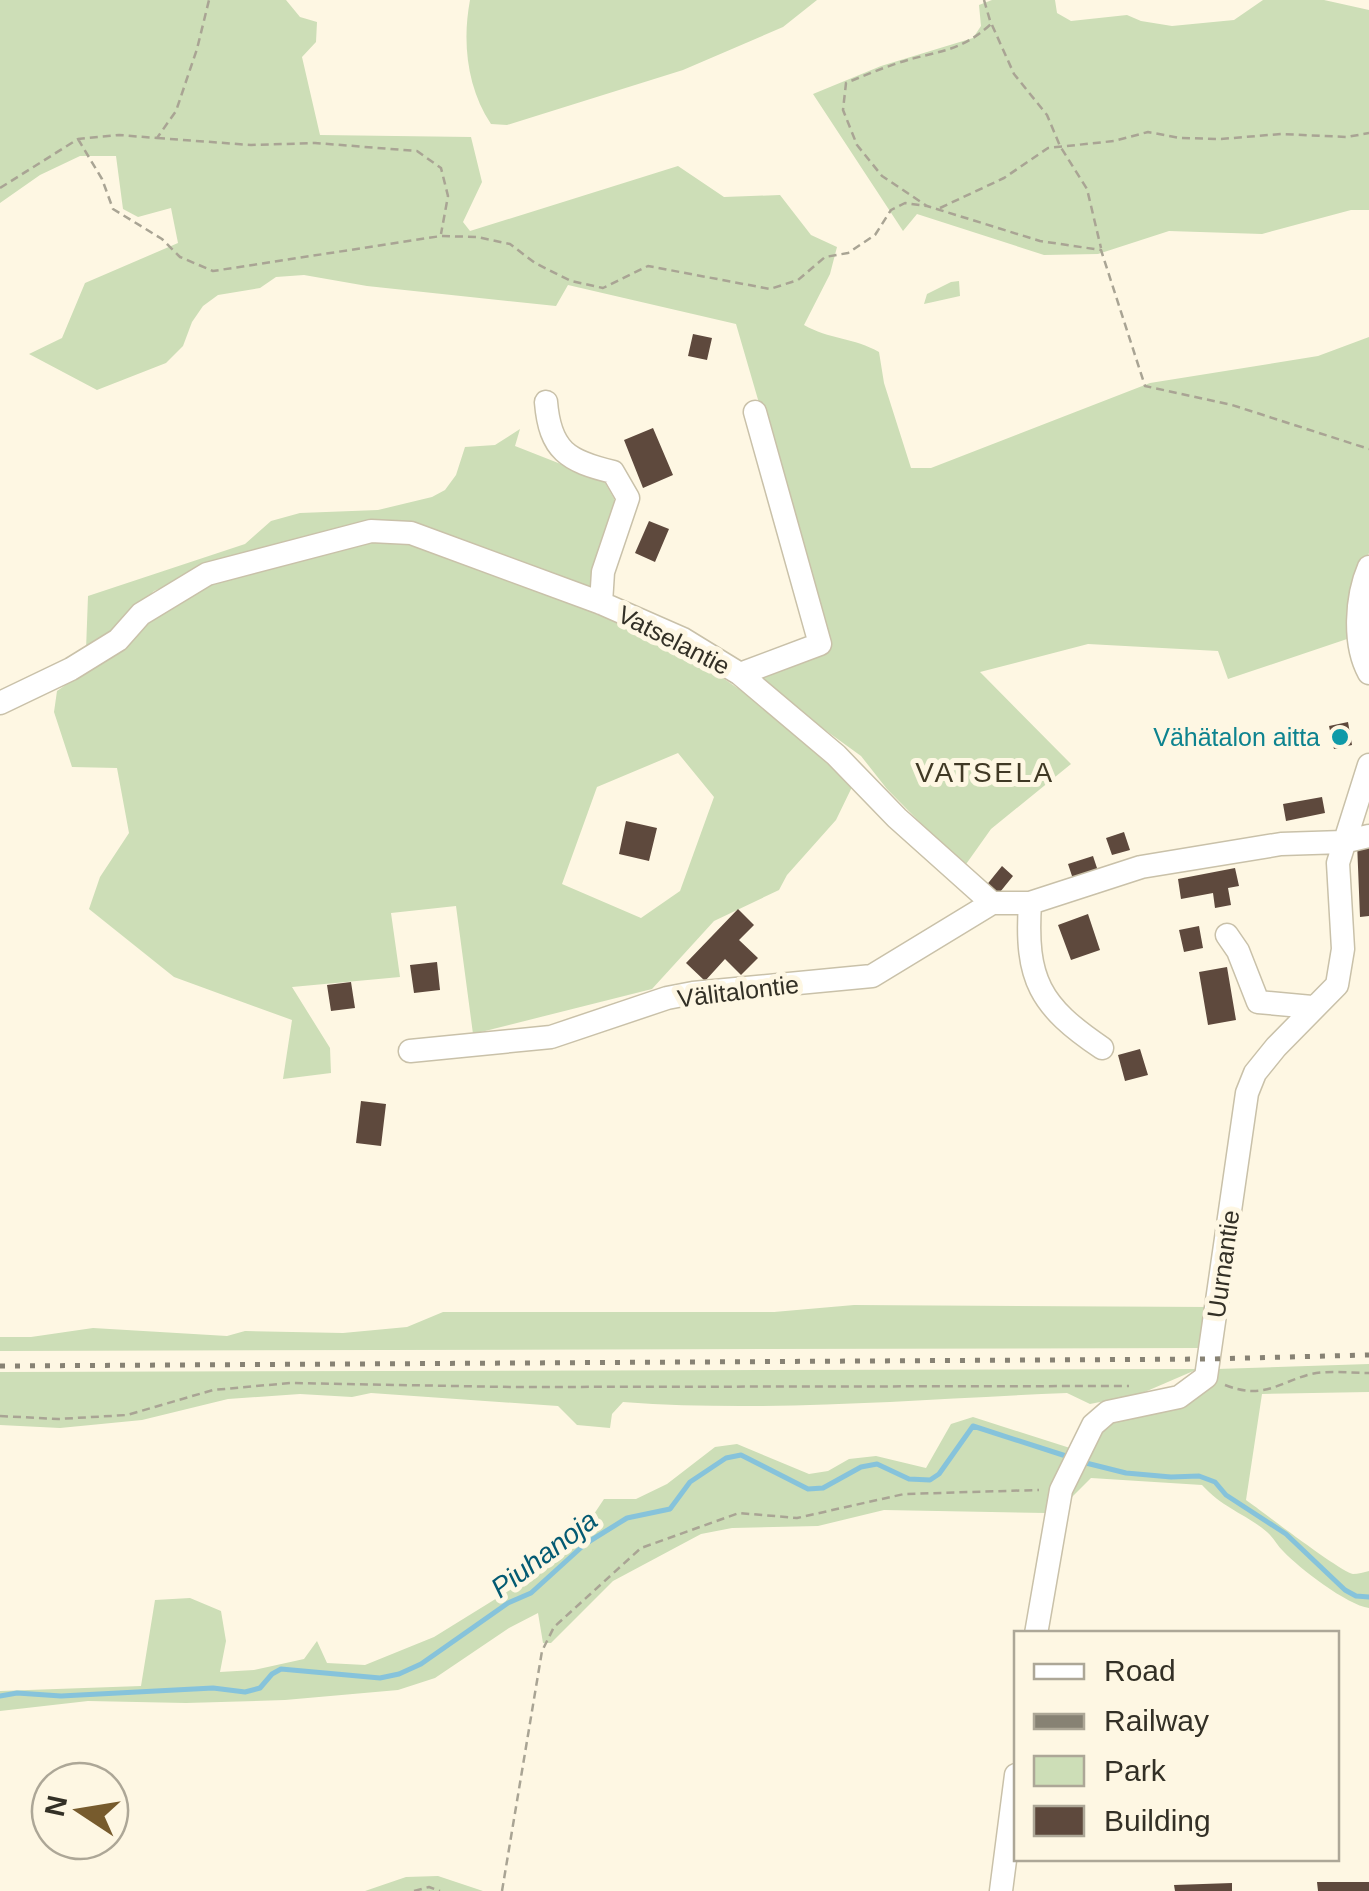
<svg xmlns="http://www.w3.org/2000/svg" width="1369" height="1891" font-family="Helvetica,sans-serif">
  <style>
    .green { fill: #cddeb7; fill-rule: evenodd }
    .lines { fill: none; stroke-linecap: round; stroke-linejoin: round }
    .stream { stroke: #86c3db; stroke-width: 5 }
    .building { fill: #5e493d }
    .minor-casing { stroke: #c9c1a9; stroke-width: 25 }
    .path { stroke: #a9a494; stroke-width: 2.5; stroke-dasharray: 8 5; stroke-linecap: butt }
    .minor { stroke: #fff; stroke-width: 22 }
    .rail { stroke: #878274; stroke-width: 5; stroke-dasharray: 5 10; stroke-linecap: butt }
    .culture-dot { fill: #0f9aa8; stroke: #fef7e3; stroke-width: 4 }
    .labels { text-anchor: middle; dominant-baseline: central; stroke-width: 10; stroke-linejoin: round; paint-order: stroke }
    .street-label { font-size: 25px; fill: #333026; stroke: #fef7e3 }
    .culture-label { font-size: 25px; fill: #0d838f; stroke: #fef7e3; text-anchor: end }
    .neighbourhood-label { font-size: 28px; letter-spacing: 2.5px; fill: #403925; stroke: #fef7e3 }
    .water-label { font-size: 28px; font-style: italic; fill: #045a72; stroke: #fef7e3 }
  </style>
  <rect width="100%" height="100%" fill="#fef7e3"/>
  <path class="green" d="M0,0h286l14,17 17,5 -1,20 -14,15 18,78 151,2 11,45 -19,40 7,9 208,-65 46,31 56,-2 31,40 26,12 -7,27 -26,51c24,14 51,13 75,27l5,31 27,85h20l219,-85 168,-27 51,-19v216l-9,22 -10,63 -122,41 -10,-28 -130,-7 -108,28 91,92 -80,65 -27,38 -77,-78 -26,-33 -109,-79 77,-33 -93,-320 -168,-39 -12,21 -189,-20 -63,-11 -28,2 -16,11 -42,7 -15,11 -11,16 -9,24 -17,17 -69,27 -68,-36 33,-16 23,-55 93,-40 -7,-35 -33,9 -15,-8 -7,-53h-36l-40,19 -40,28z
    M470,0h347l-34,27 -100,43 -176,55 -16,-1c-24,-36 -29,-82 -21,-124z
    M992,0h63l2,13 14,8 56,-6 14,6 31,5 62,-6 29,-20h61l45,10v200h-18l-89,24 -93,-3 -71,23 -54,1 -127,-41 -14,17 -90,-137 68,-28 92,-28 8,-12 -2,-21z
    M959,281l1,15 -36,8 3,-10 24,-12z
    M520,429l-5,17 89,35 12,21 -25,91 -169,-64 -230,46 -38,16 -38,37 -30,22 2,-54 157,-52 26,-23 29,-8 78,-3 54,-13 13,-7 11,-15 9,-28 30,-2z
    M375,537l46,7 211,83 48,22 93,63 79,75 -16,33 -49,55 -8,15 -65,31 -62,68 -179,45 -17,-128 -65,7 9,64 -108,10 38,61 1,25 -48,6 9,-59 -118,-43 -85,-68 11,-32 29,-44 -12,-65 -45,-1 -18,-55 3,-21 50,-35 36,-34 54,-35zM678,753l36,44 -34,94 -39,27 -79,-34 35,-97z
    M854,1305l355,2 -6,41 -1203,3v-14h31l62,-9 134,8 18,-5 98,2 64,-6 36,-15h331z
    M1369,1364v28l-107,2 -16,106c17,12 96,73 107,74 5,0 11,-2 16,-3v37c-22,-3 -70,-40 -86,-57 -6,-6 -10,-14 -16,-19 -21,-18 -43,-23 -65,-47l-111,-7 -22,22 34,-76 114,-55z
    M1198,1369l-58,25 -50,10 -23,-11c-148,6 -296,20 -444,9l-11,12 -2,14 -33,-3 -19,-19 -187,-13 -19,4 -52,-3 -72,5 -86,21 -82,8 -60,-3v-53z
    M973,1417l97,31 -24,65 -162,-3 -66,16 -86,2 -31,6 -88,47 -62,62h-8l-5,-30 -29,15 -74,50 -37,12 -113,10 -99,3 -98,-2 -88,10v-20l141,-5 14,-86 35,-2 31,13 5,30 -6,31 34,-2 50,-11 13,-18 10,22 38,2 69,-28 107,-66 45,-45 18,-27h32l31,-15 48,-37 22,-3 72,30 19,-3 21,-12 27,-3 50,12 25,-44z
    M438,1876l45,15h-118l41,-14z"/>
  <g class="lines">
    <path class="stream" d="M1086,1463l40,10 45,4 28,-1 16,6 11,13 60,39 59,56 11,6 13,1
      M0,1696l17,-3 44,3 152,-8 32,4 15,-4 12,-14 9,-5 99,9 19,-4 22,-10 87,-61 23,-10 54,-49 42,-26 43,-9 20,-27 36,-24 15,-3 67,34 15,-1 38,-21 16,-3 32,15 21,1 9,-6 34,-48 93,30"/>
  </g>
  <path class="building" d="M693,334l19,4 -5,22 -19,-4z
    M653,428l20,47 -30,13 -19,-48z
    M649,521l20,8 -14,33 -20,-9z
    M1348,722l4,23 -18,4 -5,-23z
    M1322,797l3,16 -39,8 -3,-17z
    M626,821l31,7 -8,33 -30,-7z
    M1124,832l6,18 -18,5 -6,-17z
    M1369,841v75l-9,1 -3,-75z
    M1093,856l6,18 -25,8 -6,-18z
    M1002,866l11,10 -17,21 -11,-10z
    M1235,868l4,18 -11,2 3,17 -16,3 -2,-15 -32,6 -3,-20z
    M738,909l16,16 -15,15 19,18 -17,17 -16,-16 -20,22 -19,-18z
    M1088,914l12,36 -29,10 -13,-35z
    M1199,926l4,22 -19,4 -5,-22z
    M437,962l3,28 -26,3 -4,-28z
    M1227,967l9,53 -28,5 -9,-53z
    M351,982l4,26 -24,3 -4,-26z
    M1140,1049l8,26 -23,6 -7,-26z
    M361,1101l25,3 -5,42 -25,-3z
    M1317,1882h52v9h-51z
    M1232,1883v8h-57l-1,-6z"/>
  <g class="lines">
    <g class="minor-casing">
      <path id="minor" d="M546,402c4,49 22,59 67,70l15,26 -25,74 -2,31
        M1369,567c-13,30 -16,77 0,106
        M740,674l80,-30 -65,-232
        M0,703l71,-34 47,-29 23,-26 66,-40 164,-43 40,2 190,70 82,36 57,35 96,81 61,63 95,85h38l111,-36 140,-23 62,-2 26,-6
        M1030,903c-5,77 10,103 72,145
        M1227,935l11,16 20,51 54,5
        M410,1051l141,-14 116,-39 26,-5 179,-17 120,-73
        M1036,1634l25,-144 32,-65 15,-13 71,-15 27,-20 41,-284 8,-20 21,-26 61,-62 6,-36 -5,-86 31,-98
        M1001,1891l15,-116"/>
    </g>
    <path class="path" d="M984,0l7,24c-33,30 -54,26 -93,39 -18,6 -35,13 -52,20l-3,27 14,35 25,31 45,30 113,35 61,9 44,136 87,19 137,44
      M992,25l22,49 33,41 13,31 27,43 14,59
      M157,138l94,7 64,-2 102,8 24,17 7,28 -7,38
      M78,139l24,40 11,30 49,30 18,18 33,14 228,-35 36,1 33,7 25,19 36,18 32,7 45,-22 122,23 28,-9 27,-23 23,-4 27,-18 16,-25 14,-7 22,3
      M0,188l78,-49 41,-4 38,3 19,-27 21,-62 12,-49
      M940,208l64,-30 44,-30 66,-7 34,-9 32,6 41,1 60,-5 66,3 22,-4
      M1225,1385c39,15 52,-2 86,-11 18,-4 40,-1 58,-1
      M0,1416l58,3 69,-4 86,-25 77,-7 220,4 619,-1
      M414,1891l15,-4 11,4
      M502,1891l40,-240 12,-24 87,-79 98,-35 58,5 107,-24 135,-4"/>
    <use href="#minor" class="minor"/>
    <path class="rail" d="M0,1366l1210,-7 159,-4"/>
  </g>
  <circle class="culture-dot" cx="1340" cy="737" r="10"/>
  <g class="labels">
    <g class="street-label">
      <text transform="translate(674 640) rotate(27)">Vatselantie</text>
      <text transform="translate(738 991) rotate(-7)">Välitalontie</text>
      <text transform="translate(1223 1264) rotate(-82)">Uurnantie</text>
    </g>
    <g class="culture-label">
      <text x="1320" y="737">Vähätalon aitta</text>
    </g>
    <g class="neighbourhood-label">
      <text x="985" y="772">VATSELA</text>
    </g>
    <g class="water-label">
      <text transform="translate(544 1554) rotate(-37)">Piuhanoja</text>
    </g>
  </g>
  <rect x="1014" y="1631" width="325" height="230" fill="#fef7e3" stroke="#ada797" stroke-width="2.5"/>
  <rect x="1034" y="1664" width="50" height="15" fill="#ffffff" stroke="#ada797" stroke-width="2.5"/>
  <text x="1104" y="1681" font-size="30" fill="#333026">Road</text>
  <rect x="1034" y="1714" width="50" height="15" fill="#878274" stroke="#ada797" stroke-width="2.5"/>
  <text x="1104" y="1731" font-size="30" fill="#333026">Railway</text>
  <rect x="1034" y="1756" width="50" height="30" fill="#cddeb7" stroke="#ada797" stroke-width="2.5"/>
  <text x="1104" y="1781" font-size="30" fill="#333026">Park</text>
  <rect x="1034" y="1806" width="50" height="30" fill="#5e493d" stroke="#ada797" stroke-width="2.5"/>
  <text x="1104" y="1831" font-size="30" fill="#333026">Building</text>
  <g transform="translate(80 1811) rotate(282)"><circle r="48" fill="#fef7e3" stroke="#ada797" stroke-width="2.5"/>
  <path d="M0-8L18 38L0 25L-18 38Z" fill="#775b2d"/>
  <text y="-15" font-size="28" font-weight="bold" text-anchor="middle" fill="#333026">N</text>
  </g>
</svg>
